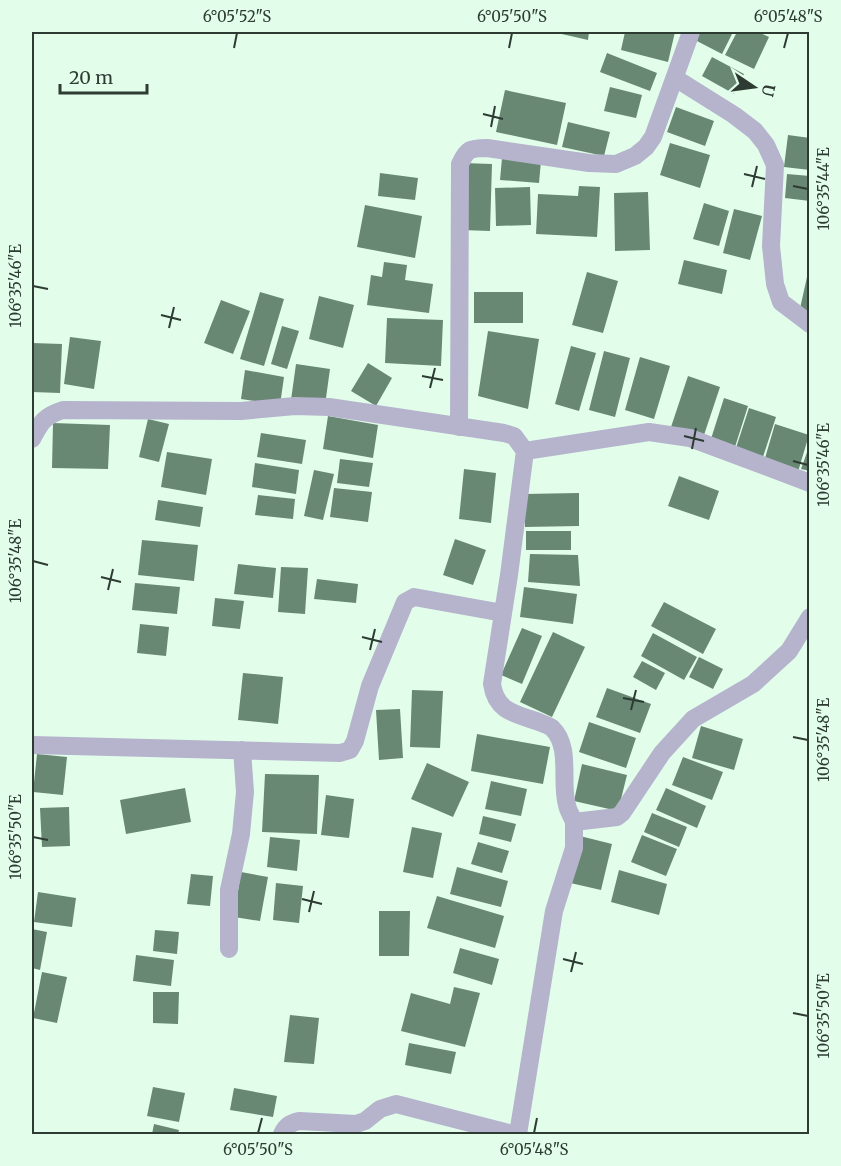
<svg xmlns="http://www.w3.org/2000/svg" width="841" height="1166" font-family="Merriweather,serif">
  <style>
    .building { fill: #688874 }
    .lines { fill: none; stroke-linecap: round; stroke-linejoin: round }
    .street { stroke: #b6b3cd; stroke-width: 18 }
    .ticks { fill: none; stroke: #2d3b33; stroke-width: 2 }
    .neatline { fill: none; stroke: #2d3b33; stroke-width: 2 }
    .ticks-label { font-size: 15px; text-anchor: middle; fill: #2d3b33 }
  </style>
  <rect width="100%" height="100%" fill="#e2feeb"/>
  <path class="building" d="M553,32h36l-1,8z
    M625,32h50l-7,30 -47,-12z
    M699,32h34l-11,22 -27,-14z
    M737,32h21l11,5 -15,32 -29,-14z
    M607,53l50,20 -7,18 -50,-19z
    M712,57l32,17 -10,20 -32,-18z
    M610,87l32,8 -6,23 -32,-7z
    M505,90l61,13 -9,42 -61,-13z
    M676,107l38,14 -9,25 -38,-14z
    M568,122l42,10 -6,24 -42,-9z
    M788,135l22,3v32l-26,-3z
    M670,143l40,12 -10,33 -40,-13z
    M502,158l39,3 -2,22 -39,-3z
    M463,163l29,1 -2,67 -29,-1z
    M380,173l38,5 -3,22 -37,-4z
    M787,174l23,2v25l-25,-3z
    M579,186l21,1 -3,50 -61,-3 2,-40 40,2z
    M530,187l1,38 -35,1 -1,-38z
    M648,192l2,58 -35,1 -1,-58z
    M704,203l25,8 -10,35 -26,-7z
    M365,205l57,11 -7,42 -58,-11z
    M734,209l28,7 -12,44 -27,-7z
    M684,260l43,10 -5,24 -44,-10z
    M384,262l23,3 -2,15 28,4 -4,29 -62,-8 4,-30 11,2z
    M809,268h1v47l-11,-2z
    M587,272l31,9 -15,52 -31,-8z
    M260,292l24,7 -20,67 -24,-7z
    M474,292h49v31h-49z
    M319,296l35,9 -11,43 -34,-9z
    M221,300l29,11 -17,43 -29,-11z
    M387,318l56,2 -2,46 -56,-3z
    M282,326l17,5 -12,38 -16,-5z
    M488,331l51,8 -11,70 -50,-13z
    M70,337l31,4 -7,48 -30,-5z
    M32,343l30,1 -2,49 -28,-1z
    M571,346l25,7 -17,58 -24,-7z
    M604,351l26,7 -15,59 -26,-7z
    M640,357l30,9 -16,53 -29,-9z
    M368,363l24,15 -16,28 -25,-15z
    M296,364l34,5 -5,36 -34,-5z
    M245,370l39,7 -4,28 -39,-6z
    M688,376l32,11 -17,51 -32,-11z
    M724,398l24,8 -14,44 -24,-8z
    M749,408l27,9 -15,46 -27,-9z
    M328,416l50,9 -5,33 -50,-9z
    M148,419l21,5 -10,38 -20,-5z
    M53,423l57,2 -2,44 -56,-1z
    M775,424l34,11 -12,40 -34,-10z
    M261,433l45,7 -4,24 -45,-7z
    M810,444v27l-9,-2z
    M167,452l45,7 -6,36 -45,-8z
    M340,459l33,4 -4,24 -32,-4z
    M255,463l44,7 -3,24 -44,-7z
    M464,469l32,4 -5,50 -32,-4z
    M314,470l20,4 -11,46 -19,-4z
    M679,476l40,15 -10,29 -41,-14z
    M334,488l38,4 -4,30 -38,-5z
    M579,493v33l-54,1 -1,-33z
    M258,495l37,4 -2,20 -38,-4z
    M158,500l45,7 -3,20 -45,-7z
    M526,531h45v19h-45z
    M455,539l31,11 -13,35 -30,-10z
    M142,540l56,5 -4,36 -56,-6z
    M530,554l48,1 2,31 -52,-4z
    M238,564l38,4 -3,30 -39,-4z
    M281,567l27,1 -3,46 -27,-2z
    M317,579l41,5 -2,19 -42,-4z
    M135,583l45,4 -3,27 -45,-4z
    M524,587l53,7 -4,30 -53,-7z
    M215,598l29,3 -4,28 -28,-3z
    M664,602l52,27 -13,25 -52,-28z
    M140,624l29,3 -3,29 -29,-3z
    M522,628l20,8 -20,48 -21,-9z
    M553,632l32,15 -33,70 -32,-15z
    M653,633l44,24 -13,23 -43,-24z
    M699,657l24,12 -10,20 -24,-12z
    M642,661l23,12 -9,17 -23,-13z
    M243,673l40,4 -5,47 -40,-4z
    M607,688l44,16 -11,29 -44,-16z
    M412,690l31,1 -3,57 -30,-1z
    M400,709l3,49 -24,2 -3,-50z
    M589,722l47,16 -10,30 -47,-16z
    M701,726l42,13 -9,31 -42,-12z
    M477,734l73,13 -7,37 -72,-13z
    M37,754l30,3 -4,38 -30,-3z
    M683,757l40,15 -11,28 -40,-15z
    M427,763l42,19 -16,35 -42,-18z
    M582,764l45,11 -9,36 -44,-10z
    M265,774l54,1 -2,59 -55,-2z
    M491,781l36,8 -6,27 -36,-7z
    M185,788l6,34 -65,12 -6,-34z
    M666,788l40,18 -9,22 -41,-18z
    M326,795l28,4 -5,39 -28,-3z
    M69,807l1,39 -28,1 -2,-39z
    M652,813l35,14 -8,20 -35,-15z
    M483,816l33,8 -5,18 -32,-8z
    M412,827l30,6 -9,45 -30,-6z
    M576,835l36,9 -11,46 -35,-8z
    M642,835l35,14 -11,27 -35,-14z
    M270,837l30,3 -3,31 -30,-4z
    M478,842l31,9 -7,22 -31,-9z
    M457,867l51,14 -7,26 -51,-13z
    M619,870l48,14 -8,31 -48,-13z
    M241,872l27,5 -8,44 -26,-4z
    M191,874l22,2 -3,30 -23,-2z
    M276,883l27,3 -4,37 -26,-3z
    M38,892l38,6 -4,29 -38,-5z
    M437,896l67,20 -9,32 -68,-20z
    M379,911h31l-1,45h-30z
    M32,929l15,3 -7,38 -8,-2z
    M155,930l24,2 -2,22 -24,-3z
    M460,948l39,11 -7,26 -39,-12z
    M136,955l38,5 -3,26 -38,-5z
    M42,972l25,5 -10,46 -24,-5z
    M454,987l26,6 -15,54 -64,-16 10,-38 39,11z
    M153,992h26l-1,32 -25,-1z
    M290,1015l29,3 -5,46 -30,-2z
    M409,1043l47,9 -5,22 -46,-9z
    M153,1087l32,6 -6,29 -32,-6z
    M234,1088l43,8 -4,21 -43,-7z
    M154,1124l25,6 -1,4h-26z"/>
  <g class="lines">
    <path class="street" d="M675,78l59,37 21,16 11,14 9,20 -4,81 4,38 6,18 29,22
      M459,427l1,-263c7,-15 10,-16 27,-16l102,15 27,1 19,-8 11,-9 7,-10 38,-105
      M32,439c9,-17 12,-23 31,-29l178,1 54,-5 34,1 175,26 10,3 11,15 -16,124 -17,109c4,28 24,30 47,38 4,2 9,3 13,6 20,19 8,55 15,77 1,6 5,11 7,17
      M525,451l124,-19 41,6 120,45
      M32,745l308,8 10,-3 5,-9 15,-55 35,-84 9,-5 89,16
      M229,949v-59l12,-56 4,-42 -3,-42
      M282,1134c4,-8 8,-11 17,-13l57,3 9,-3 15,-12 16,-5 117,30
      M518,1134l36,-223 20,-63v-26l43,-5 5,-4 40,-60 31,-34 60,-35 36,-33 21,-34"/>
  </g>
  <path class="ticks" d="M234,48l3,-15M509,48l3,-15M784,48l4,-15M483,114l20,5M491,127l4,-21M744,174l21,5M793,186l15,3M752,187l5,-21M33,286l15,3M161,315l20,5M169,328l5,-21M422,376l21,4M430,388l5,-20M684,436l20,5M692,449l4,-21M793,461l15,4M33,561l15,4M101,577l20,5M108,590l5,-21M362,637l20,5M370,650l5,-21M623,698l21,4M631,710l5,-20M793,737l15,3M33,837l15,3M302,899l20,5M309,912l5,-21M563,959l20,5M571,972l5,-20M793,1013l15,3M258,1133l4,-15M534,1133l3,-15"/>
  <rect width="841" height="1166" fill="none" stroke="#e2feeb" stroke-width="66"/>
  <g transform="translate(754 87) rotate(103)" stroke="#e2feeb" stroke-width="4.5" paint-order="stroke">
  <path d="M0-4.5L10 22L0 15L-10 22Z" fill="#2d3b33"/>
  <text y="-9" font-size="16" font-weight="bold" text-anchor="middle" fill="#2d3b33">U</text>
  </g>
  <path d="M60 84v9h87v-9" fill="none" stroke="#2d3b33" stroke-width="3"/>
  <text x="69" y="84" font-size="18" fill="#2d3b33" stroke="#e2feeb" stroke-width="4.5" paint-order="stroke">20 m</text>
  <rect x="33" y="33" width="775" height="1100" class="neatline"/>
  <g class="ticks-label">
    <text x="237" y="22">6°05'52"S</text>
    <text x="512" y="22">6°05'50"S</text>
    <text x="788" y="22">6°05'48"S</text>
    <text transform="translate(824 189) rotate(-90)" y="5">106°35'44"E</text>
    <text transform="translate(16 286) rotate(-90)" y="5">106°35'46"E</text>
    <text transform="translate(824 465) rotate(-90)" y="5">106°35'46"E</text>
    <text transform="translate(16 561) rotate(-90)" y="5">106°35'48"E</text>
    <text transform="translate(824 740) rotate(-90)" y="5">106°35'48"E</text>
    <text transform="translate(16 837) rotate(-90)" y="5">106°35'50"E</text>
    <text transform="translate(824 1016) rotate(-90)" y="5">106°35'50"E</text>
    <text x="258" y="1155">6°05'50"S</text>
    <text x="534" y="1155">6°05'48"S</text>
  </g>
</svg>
